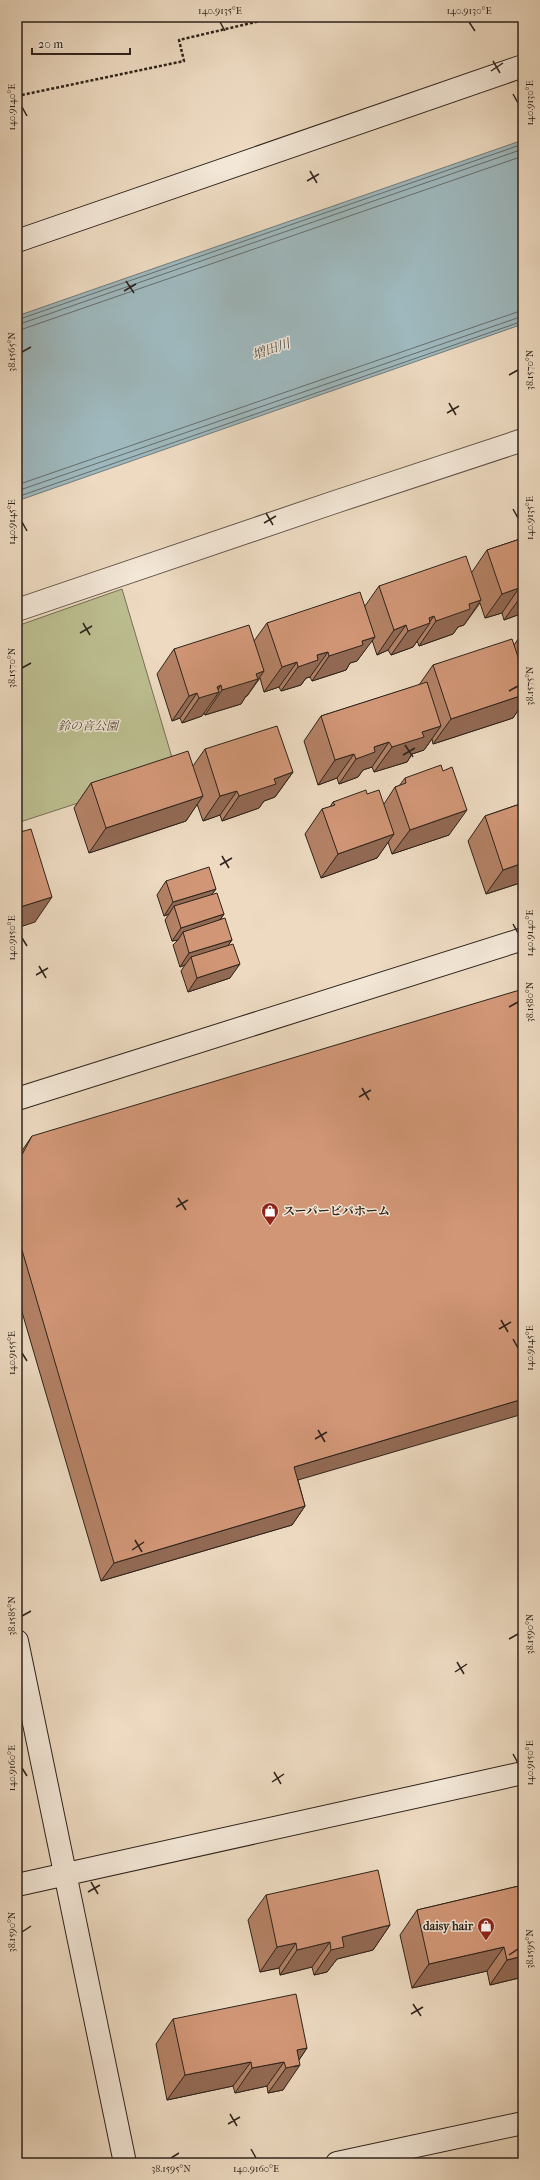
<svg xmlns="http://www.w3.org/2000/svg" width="540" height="2180" font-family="'IM FELL French Canon','Noto Serif JP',serif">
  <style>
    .green { fill: #bcbe90; stroke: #757056 }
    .water { fill: #9eb8bd; stroke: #717c7c }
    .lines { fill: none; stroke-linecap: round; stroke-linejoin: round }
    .shore { stroke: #666e6c; stroke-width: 1 }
    .street-casing { stroke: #5e5144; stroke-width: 24 }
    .secondary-casing { stroke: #2e231b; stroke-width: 24 }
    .path { stroke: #2e231b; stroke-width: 2.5; stroke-dasharray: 3 2; stroke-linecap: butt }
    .street { stroke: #f3e7d7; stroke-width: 22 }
    .secondary { stroke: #f3e7d7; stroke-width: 22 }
    .wall { fill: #b48165; stroke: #2e231b }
    .shaded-wall { fill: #926953; stroke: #2e231b }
    .building { fill: #d19676; stroke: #2e231b }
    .ticks { fill: none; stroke: #2e231b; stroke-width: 1.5 }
    .labels { text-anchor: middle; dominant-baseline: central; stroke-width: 3; stroke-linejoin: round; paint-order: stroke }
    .park-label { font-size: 12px; font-style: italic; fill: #524a38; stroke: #f3e7d7 }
    .poi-label { font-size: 12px; font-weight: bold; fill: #2e231b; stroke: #f3e7d7; text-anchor: start }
    .water-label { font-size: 13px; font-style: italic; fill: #50504c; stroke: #f3e7d7 }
    .neatline { fill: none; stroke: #2e231b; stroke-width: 1.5 }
    .ticks-label { font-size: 10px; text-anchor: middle; fill: #2e231b }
  </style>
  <rect width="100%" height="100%" fill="#eddac1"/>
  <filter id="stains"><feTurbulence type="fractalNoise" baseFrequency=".005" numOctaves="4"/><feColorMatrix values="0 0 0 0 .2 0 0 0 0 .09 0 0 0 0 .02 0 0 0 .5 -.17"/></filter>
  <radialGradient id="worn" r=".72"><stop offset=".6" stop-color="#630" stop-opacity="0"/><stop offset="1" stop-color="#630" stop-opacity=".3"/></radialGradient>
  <path class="green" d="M122,589l54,182 -159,52v-197z"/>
  <path class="water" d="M523,140v184l-506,177v-185z"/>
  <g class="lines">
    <path class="shore" d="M17,320l506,-176
      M17,325l506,-176
      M17,331l506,-175
      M17,485l506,-175
      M17,491l506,-175
      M17,497l506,-176"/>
    <g class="street-casing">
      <path id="street" d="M17,610l318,-108 188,-62"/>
    </g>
    <g class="secondary-casing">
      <path id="secondary" d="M17,241l506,-175
        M17,1099l506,-160
        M17,1641l108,522
        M17,1885l506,-112
        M337,2163l186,-40"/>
    </g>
    <path class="path" d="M17,96l167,-35 -5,-21 98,-23"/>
    <use href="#street" class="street"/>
    <use href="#secondary" class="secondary"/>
  </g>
  <path class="wall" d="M523,538v75l-19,7 -2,-7 -17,5 -5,-15 -16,22 -6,2 -5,7 -34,12 -2,-5 -4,6 -22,8 -3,-5 -11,5 -5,-15 -15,21 -7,2 -4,7 -34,11 -2,-4 -4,1 -5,7 -20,6 -2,-4 -15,5 -4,-14 -13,18h-1l-5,8 -36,11 -1,-2 -2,3 -20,7 -2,-5 -8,3 -15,-47 17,-25 80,-8 13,-18 98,-17 14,-20 93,-14 15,-22z
    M523,636v79l-3,1 -2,-6 -5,8 -80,26 -1,-5 -8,11 -12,4 -5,8 -33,10 -2,-5 -9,3 -5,7 -19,7 -2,-6 -19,7 -14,-44 17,-25 98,-31 14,-20 81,-20 5,-7z
    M205,749l88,23 -18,25 -11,4 -5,7 -37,13 -2,-6 -17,6 -6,-17 -11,17 -97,32 -15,-45 17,-25 102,-17z
    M405,778l44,57 -57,19 -4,-12 -11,16 -56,20 -16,-44 17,-25 8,-2 3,-5 34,-8 17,10 11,-17 4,-1z
    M523,803v79l-37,12 -18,-53 17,-25z
    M166,881l50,8 -4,5 12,20 -4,6 12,20 -4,5 2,33 -42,14 -7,-21 4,-6 -5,2 -7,-22 5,-5 -6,1 -7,-21 4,-6 -5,2 -7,-21z
    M32,1136l266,344 7,26 -13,19 -191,56 -84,-286v-137z
    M523,1885v92l-33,8 -3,-14 -75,17 -12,-53 17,-25z
    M266,1895l124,30 -17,25 -36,9 -10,13 -13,3 -2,-8 -32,8 -1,-7 -19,4 -12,-52z
    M173,2019l134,29 -8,12 -16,30 -15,3 -1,-7 -32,7 -2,-7 -66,14 -11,-56z"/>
  <path class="shaded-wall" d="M519,588l-17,25 -17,5 17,-24z
    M523,594v19l-19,7 18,-25z
    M481,600l-17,25 -6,2 -5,7 -34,12 17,-25 33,-17z
    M434,616l-5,7h1l-17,24 -22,8 17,-24 21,-13z
    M406,625l-18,25 -11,5 17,-25z
    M375,637l-18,24 -7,2 -4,7 -34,11 17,-25 33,-15z
    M328,652l-18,25 -4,1 -5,7 -20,6 17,-24 19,-12z
    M297,662l-18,25 -15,5 18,-25z
    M264,671l-17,25h-1l-5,8 -36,11 17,-25 34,-16z
    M221,685l-5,8 3,-1 -17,24 -20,7 17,-25z
    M197,693l-17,25 -8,3 17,-25z
    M523,695v8l-10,15 -80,26 18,-25z
    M523,711v4l-3,1z
    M441,726l-17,24 -12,4 -5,8 -33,10 18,-25 30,-15z
    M389,742l-17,25 -9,3 -5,7 -19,7 17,-25 18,-12z
    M354,754l-17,24 -19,7 17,-25z
    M293,772l-18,25 -11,4 -5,7 -37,13 17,-25 35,-17z
    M237,791l-17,24 -17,6 17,-25z
    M203,796l-17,25 -97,32 17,-25z
    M467,810l-18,25 -57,19 18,-24z
    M394,834l-17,24 -56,20 17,-24z
    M523,863v19l-37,12 17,-24z
    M216,889l-10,13 -32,4 -5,8 -5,2 9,-14z
    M52,897l-17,25 -18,6v-20z
    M224,914l-10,14 -31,4 -5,8 -6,1 9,-13z
    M232,940l-10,14 -31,3 -6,8 -5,2 9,-14z
    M240,964l-10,14 -42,14 9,-14z
    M523,1399v15l-242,71 13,-18z
    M305,1506l-13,19 -191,56 13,-18z
    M390,1925l-17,25 -36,9 -10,13 -13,3 17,-25 11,-13z
    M330,1942l-18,25 -32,8 17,-25z
    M296,1943l-17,25 -19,4 17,-25z
    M504,1947l-17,24 -75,17 17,-24z
    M523,1956v21l-33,8 17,-25z
    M307,2048l-13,19 6,-2 -17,25 -15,3 18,-25 11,-18z
    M251,2062l-18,24 -66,14 18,-25z
    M284,2062l-17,24 -32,7 17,-25z"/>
  <path class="building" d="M523,538v56l-1,1 -3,-7 -17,6 -15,-44z
    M466,556l15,44 -12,4 1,5 -34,12 -2,-5 -5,2 1,5 -22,8 -2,-6 -12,5 -15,-44z
    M360,592l15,45 -13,4 1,4 -34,11 -1,-4 -11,3 1,5 -20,7 -1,-5 -15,5 -15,-44z
    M249,625l15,46 -8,3 2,5 -36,11 -1,-5 -4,2 2,5 -20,6 -2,-5 -8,3 -15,-47z
    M523,636v14l-4,-12z
    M512,639l11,33v23l-72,24 -18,-54z
    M427,682l14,44 -19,6 2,5 -32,10 -3,-5 -15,5 1,5 -19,7 -2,-5 -19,6 -14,-44z
    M277,726l16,46 -19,7 2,5 -37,12 -2,-5 -17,5 -15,-47z
    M188,751l15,45 -97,32 -15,-45z
    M441,765l2,6 9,-4 15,43 -57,20 -15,-43 11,-4 -1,-5z
    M366,790l1,4 12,-4 15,44 -56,20 -16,-45 13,-4 -2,-3z
    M523,803v60l-20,7 -18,-54z
    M31,829l21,68 -35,11v-75z
    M209,867l7,22 -43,13 -7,-21z
    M217,893l7,21 -43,14 -7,-22z
    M225,918l7,22 -43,13 -6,-21z
    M233,944l7,20 -43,14 -6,-21z
    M523,989v410l-229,68 11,39 -191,57 -97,-330v-69l15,-28z
    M378,1870l12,55 -48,12 2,10 -13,3 -1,-8 -33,8 -1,-7 -19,4 -11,-52z
    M523,1885v71l-16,4 -3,-13 -75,17 -12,-54z
    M296,1994l11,54 -10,2 3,15 -14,3 -2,-6 -32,6 -1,-6 -66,13 -12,-56z"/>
  <path class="ticks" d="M220,22l5,9M469,22l6,9M493,61l7,12M491,71l12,-8M513,94l5,9M22,107l5,9M310,171l7,12M307,181l12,-7M126,281l8,12M124,291l12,-7M22,352l9,-5M509,375l9,-5M449,403l7,12M447,413l12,-7M513,509l5,9M266,513l7,12M22,522l5,9M264,523l12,-7M83,623l7,12M80,633l12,-7M22,668l9,-5M509,691l9,-5M405,745l8,12M403,755l12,-7M222,856l7,12M220,865l12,-7M513,924l5,9M22,938l5,8M39,966l7,12M36,975l12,-7M509,1007l9,-5M362,1088l7,12M359,1097l12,-7M178,1198l8,12M176,1207l12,-7M501,1320l7,12M499,1329l12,-7M513,1339l5,9M22,1353l5,8M318,1430l7,12M315,1439l12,-7M135,1540l7,12M132,1550l12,-8M22,1616l9,-5M509,1639l9,-5M457,1662l7,12M455,1672l12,-8M513,1754l5,9M22,1768l5,8M274,1772l7,12M272,1782l12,-8M91,1882l7,12M88,1892l12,-7M22,1932l9,-6M509,1955l9,-6M413,2004l8,12M411,2014l12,-7M230,2114l7,12M228,2124l12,-7M251,2149l5,9M171,2158l8,-5"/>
  <defs>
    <g id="shop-pin" transform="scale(0.9)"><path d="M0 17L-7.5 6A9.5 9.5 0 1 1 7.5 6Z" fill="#8f2418" stroke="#f3e7d7"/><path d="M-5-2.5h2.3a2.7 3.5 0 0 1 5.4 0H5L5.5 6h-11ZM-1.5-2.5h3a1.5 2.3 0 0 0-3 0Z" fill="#fff"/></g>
  </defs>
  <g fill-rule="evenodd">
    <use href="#shop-pin" x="270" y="1211"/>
    <use href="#shop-pin" x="486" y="1926"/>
  </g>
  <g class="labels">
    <g class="park-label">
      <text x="88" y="726">鈴の音公園</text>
    </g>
    <g class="poi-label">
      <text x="283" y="1211">スーパービバホーム</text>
      <text x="473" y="1926" text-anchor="end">daisy hair</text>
    </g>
    <g class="water-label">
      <text transform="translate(271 349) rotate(-19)">増田川</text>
    </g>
  </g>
  <rect width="540" height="2180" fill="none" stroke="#eddac1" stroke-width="44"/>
  <path d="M32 48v6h98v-6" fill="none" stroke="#2e231b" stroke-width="2"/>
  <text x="38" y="48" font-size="12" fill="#2e231b" stroke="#f3e7d7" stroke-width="3" paint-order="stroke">20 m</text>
  <rect x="22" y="22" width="496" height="2136" class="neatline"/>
  <g class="ticks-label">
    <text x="220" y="14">140.9135°E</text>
    <text x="469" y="14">140.9130°E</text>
    <text transform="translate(529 103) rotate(-90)" y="4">140.9130°E</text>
    <text transform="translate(11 107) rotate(-90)" y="4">140.9140°E</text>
    <text transform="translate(11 352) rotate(-90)" y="4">38.1565°N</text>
    <text transform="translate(529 370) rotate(-90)" y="4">38.1570°N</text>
    <text transform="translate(529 518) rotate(-90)" y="4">140.9135°E</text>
    <text transform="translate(11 522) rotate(-90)" y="4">140.9145°E</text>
    <text transform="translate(11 668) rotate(-90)" y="4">38.1570°N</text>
    <text transform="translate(529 686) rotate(-90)" y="4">38.1575°N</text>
    <text transform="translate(529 933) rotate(-90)" y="4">140.9140°E</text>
    <text transform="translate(11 938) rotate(-90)" y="4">140.9150°E</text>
    <text transform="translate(529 1002) rotate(-90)" y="4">38.1580°N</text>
    <text transform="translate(529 1348) rotate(-90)" y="4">140.9145°E</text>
    <text transform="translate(11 1353) rotate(-90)" y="4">140.9155°E</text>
    <text transform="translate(11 1616) rotate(-90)" y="4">38.1585°N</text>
    <text transform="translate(529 1634) rotate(-90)" y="4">38.1590°N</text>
    <text transform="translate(529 1763) rotate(-90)" y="4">140.9150°E</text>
    <text transform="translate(11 1768) rotate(-90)" y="4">140.9160°E</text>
    <text transform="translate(11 1932) rotate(-90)" y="4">38.1590°N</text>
    <text transform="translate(529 1949) rotate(-90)" y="4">38.1595°N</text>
    <text x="171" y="2172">38.1595°N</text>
    <text x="256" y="2172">140.9160°E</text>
  </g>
  <rect width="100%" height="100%" filter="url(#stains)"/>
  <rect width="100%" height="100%" fill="url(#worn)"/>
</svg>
